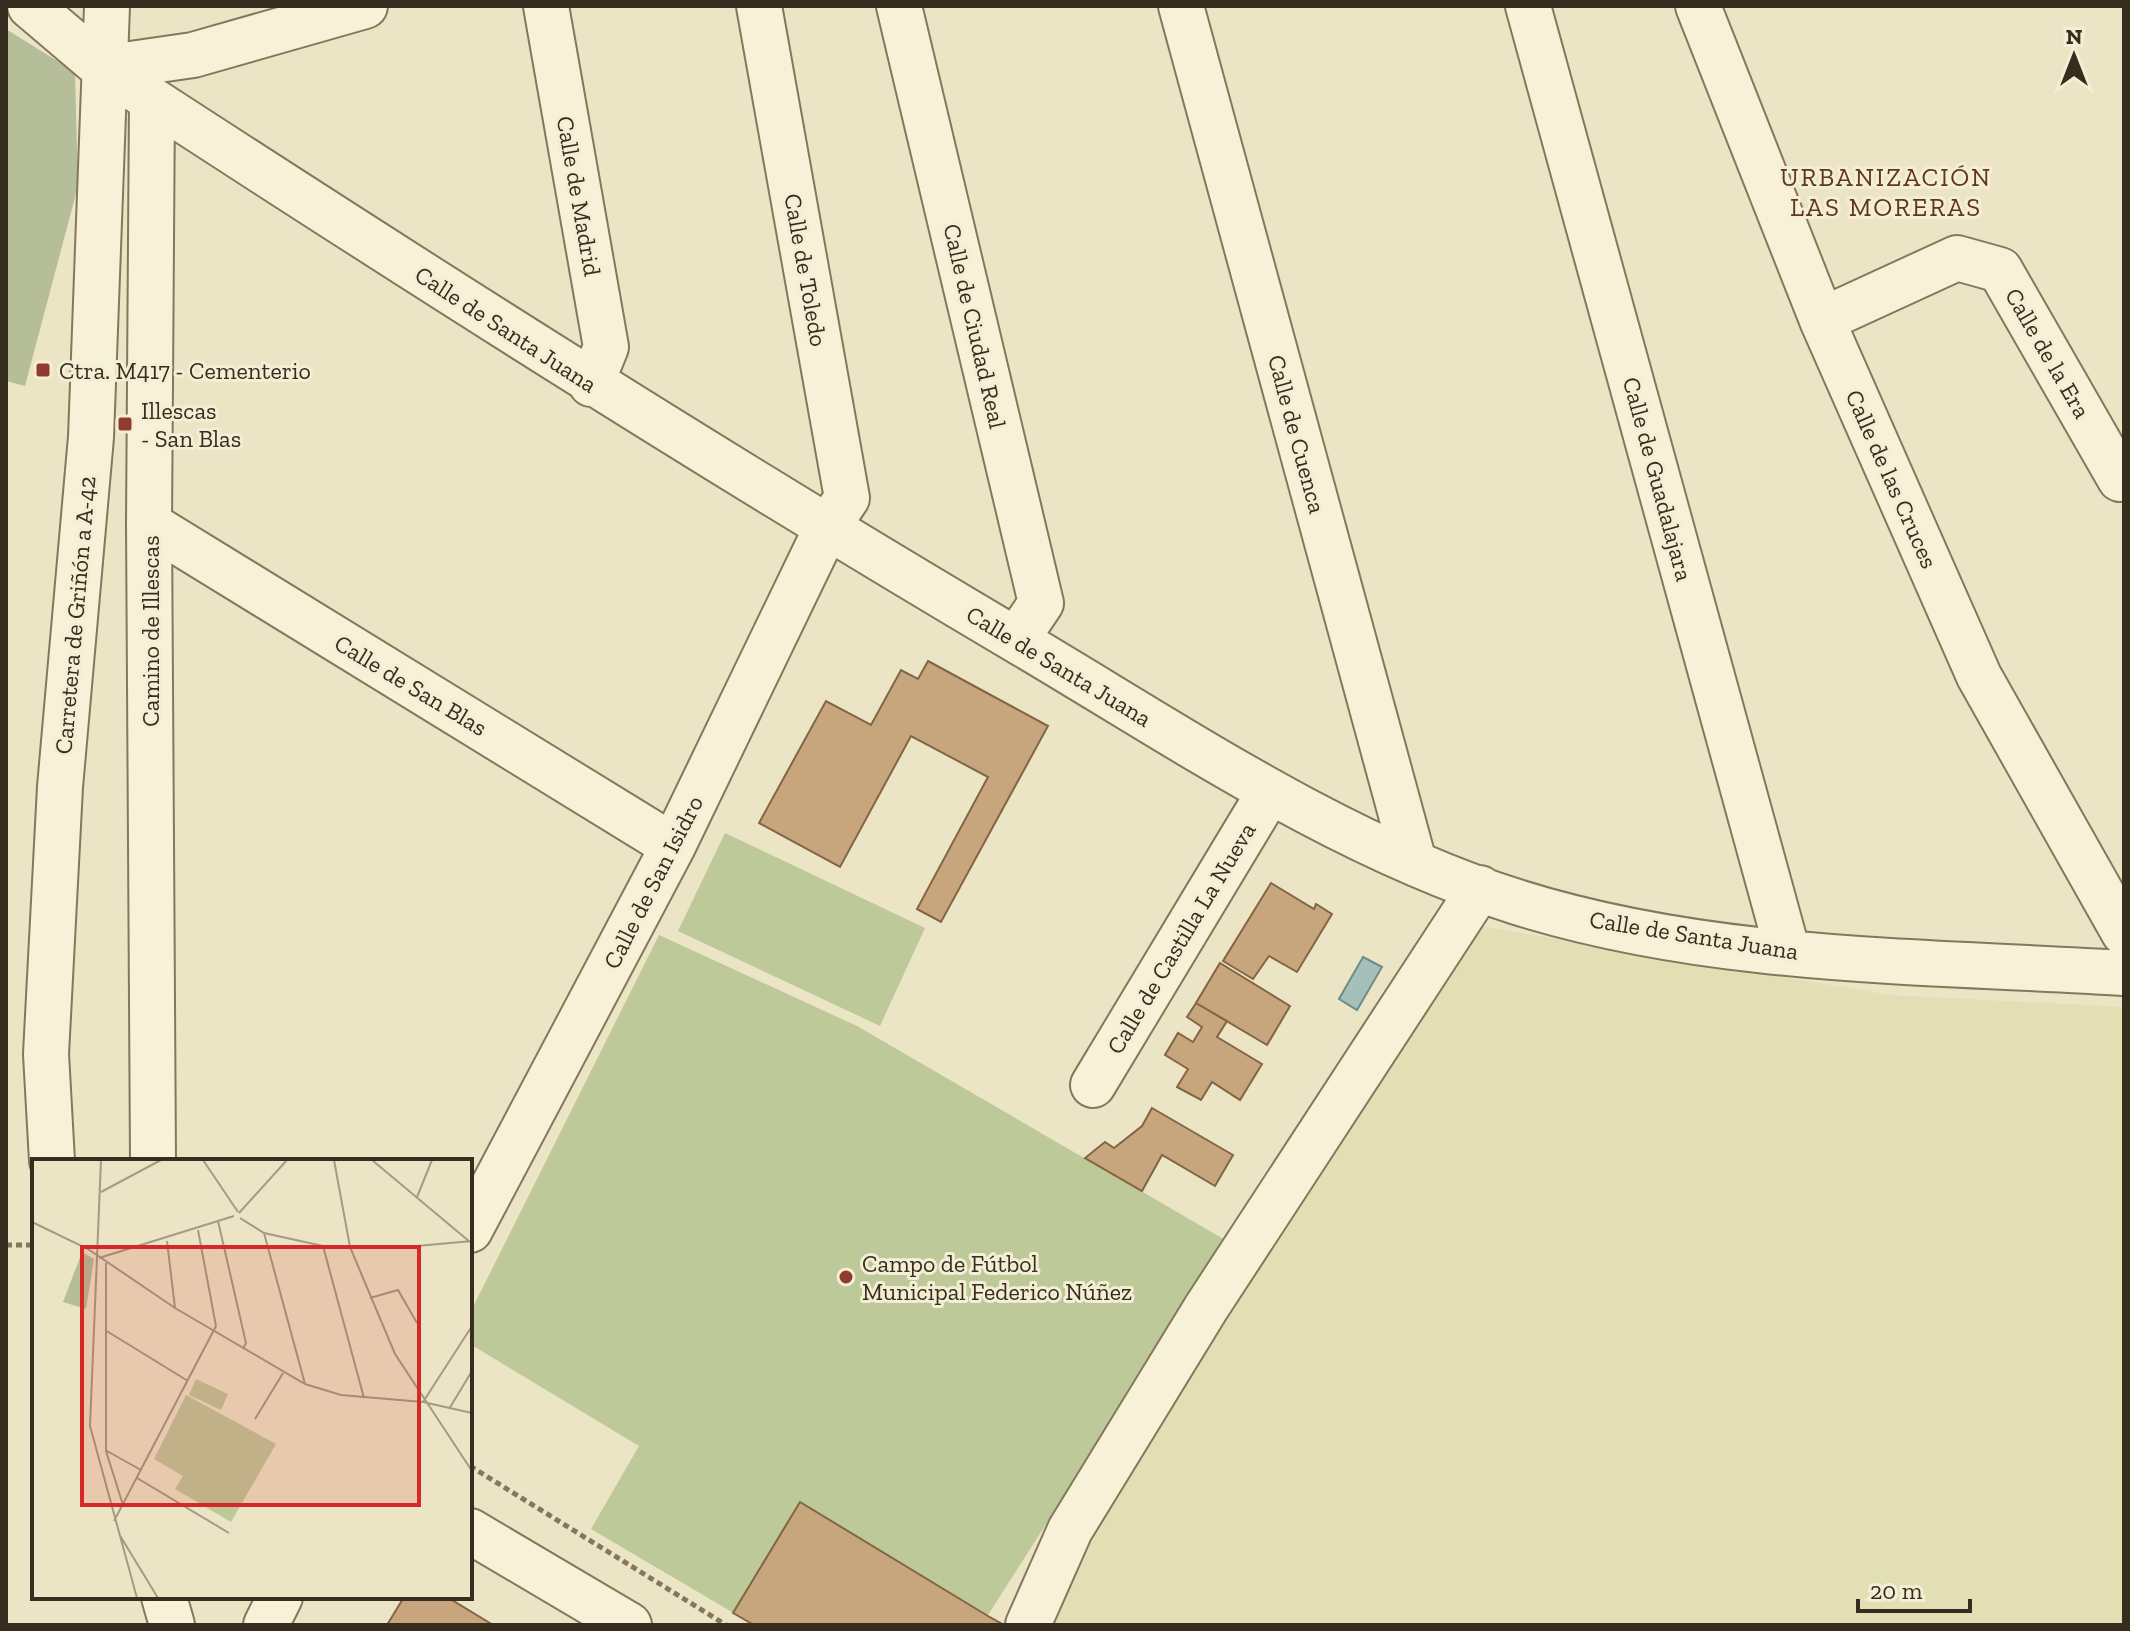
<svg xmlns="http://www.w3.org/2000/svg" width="2130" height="1631" font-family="'Zilla Slab',serif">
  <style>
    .farmland { fill: #e1dfb3 }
    .green { fill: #bdc999 }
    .cemetery { fill: #b5be98 }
    .water { fill: #a6bfbb; stroke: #6e8d89; stroke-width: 2 }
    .building { fill: #c7a57d; stroke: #836543; stroke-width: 2 }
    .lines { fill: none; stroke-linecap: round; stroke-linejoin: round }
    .minor-casing { stroke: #85775c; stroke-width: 48 }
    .path { stroke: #85775c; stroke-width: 5; stroke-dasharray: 6 4; stroke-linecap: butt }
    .minor { stroke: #f7f1d8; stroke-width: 44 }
    .poi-dot { fill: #913b30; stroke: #f3eed4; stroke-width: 3 }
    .labels { text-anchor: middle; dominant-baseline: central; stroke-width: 6; stroke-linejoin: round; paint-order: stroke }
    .street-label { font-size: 24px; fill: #362d1f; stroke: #f3eed4 }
    .poi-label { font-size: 24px; fill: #362d1f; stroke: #f3eed4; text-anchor: start }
    .neighbourhood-label { font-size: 26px; letter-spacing: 2px; fill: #603621; stroke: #f3eed4 }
    .inset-road { fill: none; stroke: #a39b83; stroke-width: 2 }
    .view { fill: #d62828; fill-opacity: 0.15; stroke: #d62828; stroke-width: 4 }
    .inset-edge { fill: none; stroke: #362d1f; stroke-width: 4 }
  </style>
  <rect width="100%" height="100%" fill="#ece5c5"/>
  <path class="farmland" d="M1462,923l428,72 234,12v618h-1078l9,-40z"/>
  <path class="green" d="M725,833l200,95 -45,98 -202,-95z
    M659,935l198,91 370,215 -239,374 16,10h-250l-163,-96 48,-83 -169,-102v-31z"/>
  <path class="cemetery" d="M6,29l69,43 3,114 -53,200 -19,-5z"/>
  <path class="water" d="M1363,957l19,10 -25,43 -18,-11z"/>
  <path class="building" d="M928,661l120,65 -107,196 -24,-13 71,-132 -77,-41 -71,131 -81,-44 67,-122 45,24 30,-55 17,9z
    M1271,883l43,26 2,-5 16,10 -35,58 -28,-16 -16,23 -30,-18z
    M1220,963l70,43 -23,39 -71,-42z
    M1196,1003l31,18 -10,16 45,27 -22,36 -28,-18 -11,18 -24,-13 11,-18 -23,-14 13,-22 15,9 9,-15 -15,-10z
    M1152,1108l81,47 -18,31 -53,-31 -20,36 -57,-33 20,-16 9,6 28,-22z
    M800,1502l188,114 16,9h-250l-21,-12z
    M404,1597h43l46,28h-106z"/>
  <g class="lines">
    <g class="minor-casing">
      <path id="minor" d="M30,6l73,62c301,196 603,389 913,572 161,95 321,205 501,262 194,61 406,59 607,71
        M546,6l60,341 -15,37
        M899,6l142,597 -25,37
        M1181,6l233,856
        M1528,6l260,947
        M1698,6l124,314 157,356 145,257
        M103,68l90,-13 172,-49
        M152,100l-3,424 4,637
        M1822,320l135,-62 43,12 120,209
        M149,524l524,322
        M1093,1085l177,-294
        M52,1161l-6,-107 14,-267 31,-350 16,-431
        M470,1230l203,-384 153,-317 21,-31 -88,-492
        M470,1531l159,94
        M164,1597l8,28
        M266,1625l14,-28
        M1028,1625l42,-95 136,-222 274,-420"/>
    </g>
    <path class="path" d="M6,1245h28
      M470,1466l256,159"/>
    <use href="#minor" class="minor"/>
  </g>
  <g class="poi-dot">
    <rect x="35" y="362" width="16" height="16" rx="4"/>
    <rect x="117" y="416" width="16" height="16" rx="4"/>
    <circle cx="846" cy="1277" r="8"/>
  </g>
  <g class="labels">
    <g class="street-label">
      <text transform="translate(579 196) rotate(80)">Calle de Madrid</text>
      <text transform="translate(806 270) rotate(80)">Calle de Toledo</text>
      <text transform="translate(975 326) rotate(77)">Calle de Ciudad Real</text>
      <text transform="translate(506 329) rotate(33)">Calle de Santa Juana</text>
      <text transform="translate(2048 353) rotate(60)">Calle de la Era</text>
      <text transform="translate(1297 434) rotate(75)">Calle de Cuenca</text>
      <text transform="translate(1658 479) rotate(75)">Calle de Guadalajara</text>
      <text transform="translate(1892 479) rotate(66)">Calle de las Cruces</text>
      <text transform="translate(75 615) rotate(-85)">Carretera de Griñón a A-42</text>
      <text transform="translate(150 631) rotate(-90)">Camino de Illescas</text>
      <text transform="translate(1059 666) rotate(31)">Calle de Santa Juana</text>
      <text transform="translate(411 685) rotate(31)">Calle de San Blas</text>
      <text transform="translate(653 882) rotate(-63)">Calle de San Isidro</text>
      <text transform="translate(1694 935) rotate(9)">Calle de Santa Juana</text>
      <text transform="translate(1181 938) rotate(-59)">Calle de Castilla La Nueva</text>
    </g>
    <g class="poi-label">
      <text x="59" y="370">Ctra. M417 - Cementerio</text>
      <text x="141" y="410">Illescas<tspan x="141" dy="28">- San Blas</tspan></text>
      <text x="862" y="1263">Campo de Fútbol<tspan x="862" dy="28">Municipal Federico Núñez</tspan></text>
    </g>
    <g class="neighbourhood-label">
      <text x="1886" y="177">URBANIZACIÓN<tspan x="1886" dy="30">LAS MORERAS</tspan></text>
    </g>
  </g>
  <g transform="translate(32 1159)">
    <rect width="440" height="440" fill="#ece5c5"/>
    <path d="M164,220l32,15 -7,16 -32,-15zM154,236l90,49 -45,78 -56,-33 8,-13 -29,-17z" fill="#bdc999"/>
    <path d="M50,93l12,7 -8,50 -23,-7z" fill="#b5be98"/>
    <path class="inset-road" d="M69,1l-11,266 47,172M171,1l35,52M302,1l16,87 45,107 77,117M340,1l98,82M69,33l60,-32M385,38l15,-37M207,54l48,-53M208,59l24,15 59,13 72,2 77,-7M186,62l28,122 -3,6M0,63l56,27 87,59 130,76 36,11 82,7 49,11M232,74l41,151M135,82l8,67M291,87l41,152M67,99l135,-42M74,104v188l17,54M338,139l28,-8 19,33M73,171l83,51M391,243l49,-76M417,250l23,-38M223,260l28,-46M75,292l34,19M105,319l92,55M82,362l102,-195 -18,-96M87,375l39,64"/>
    <path class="view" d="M50,88h337v258h-337z"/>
    <rect width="440" height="440" class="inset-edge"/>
  </g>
  <rect width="2130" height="1631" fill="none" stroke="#362d1f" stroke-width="16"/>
  <g transform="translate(2074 56)" stroke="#f3eed4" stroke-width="6" paint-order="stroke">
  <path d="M0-6L14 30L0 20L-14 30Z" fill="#362d1f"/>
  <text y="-12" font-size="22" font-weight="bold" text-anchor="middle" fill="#362d1f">N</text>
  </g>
  <path d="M1858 1599v12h112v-12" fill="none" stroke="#362d1f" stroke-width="4"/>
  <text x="1870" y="1599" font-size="24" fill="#362d1f" stroke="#f3eed4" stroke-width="6" paint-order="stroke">20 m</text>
</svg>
